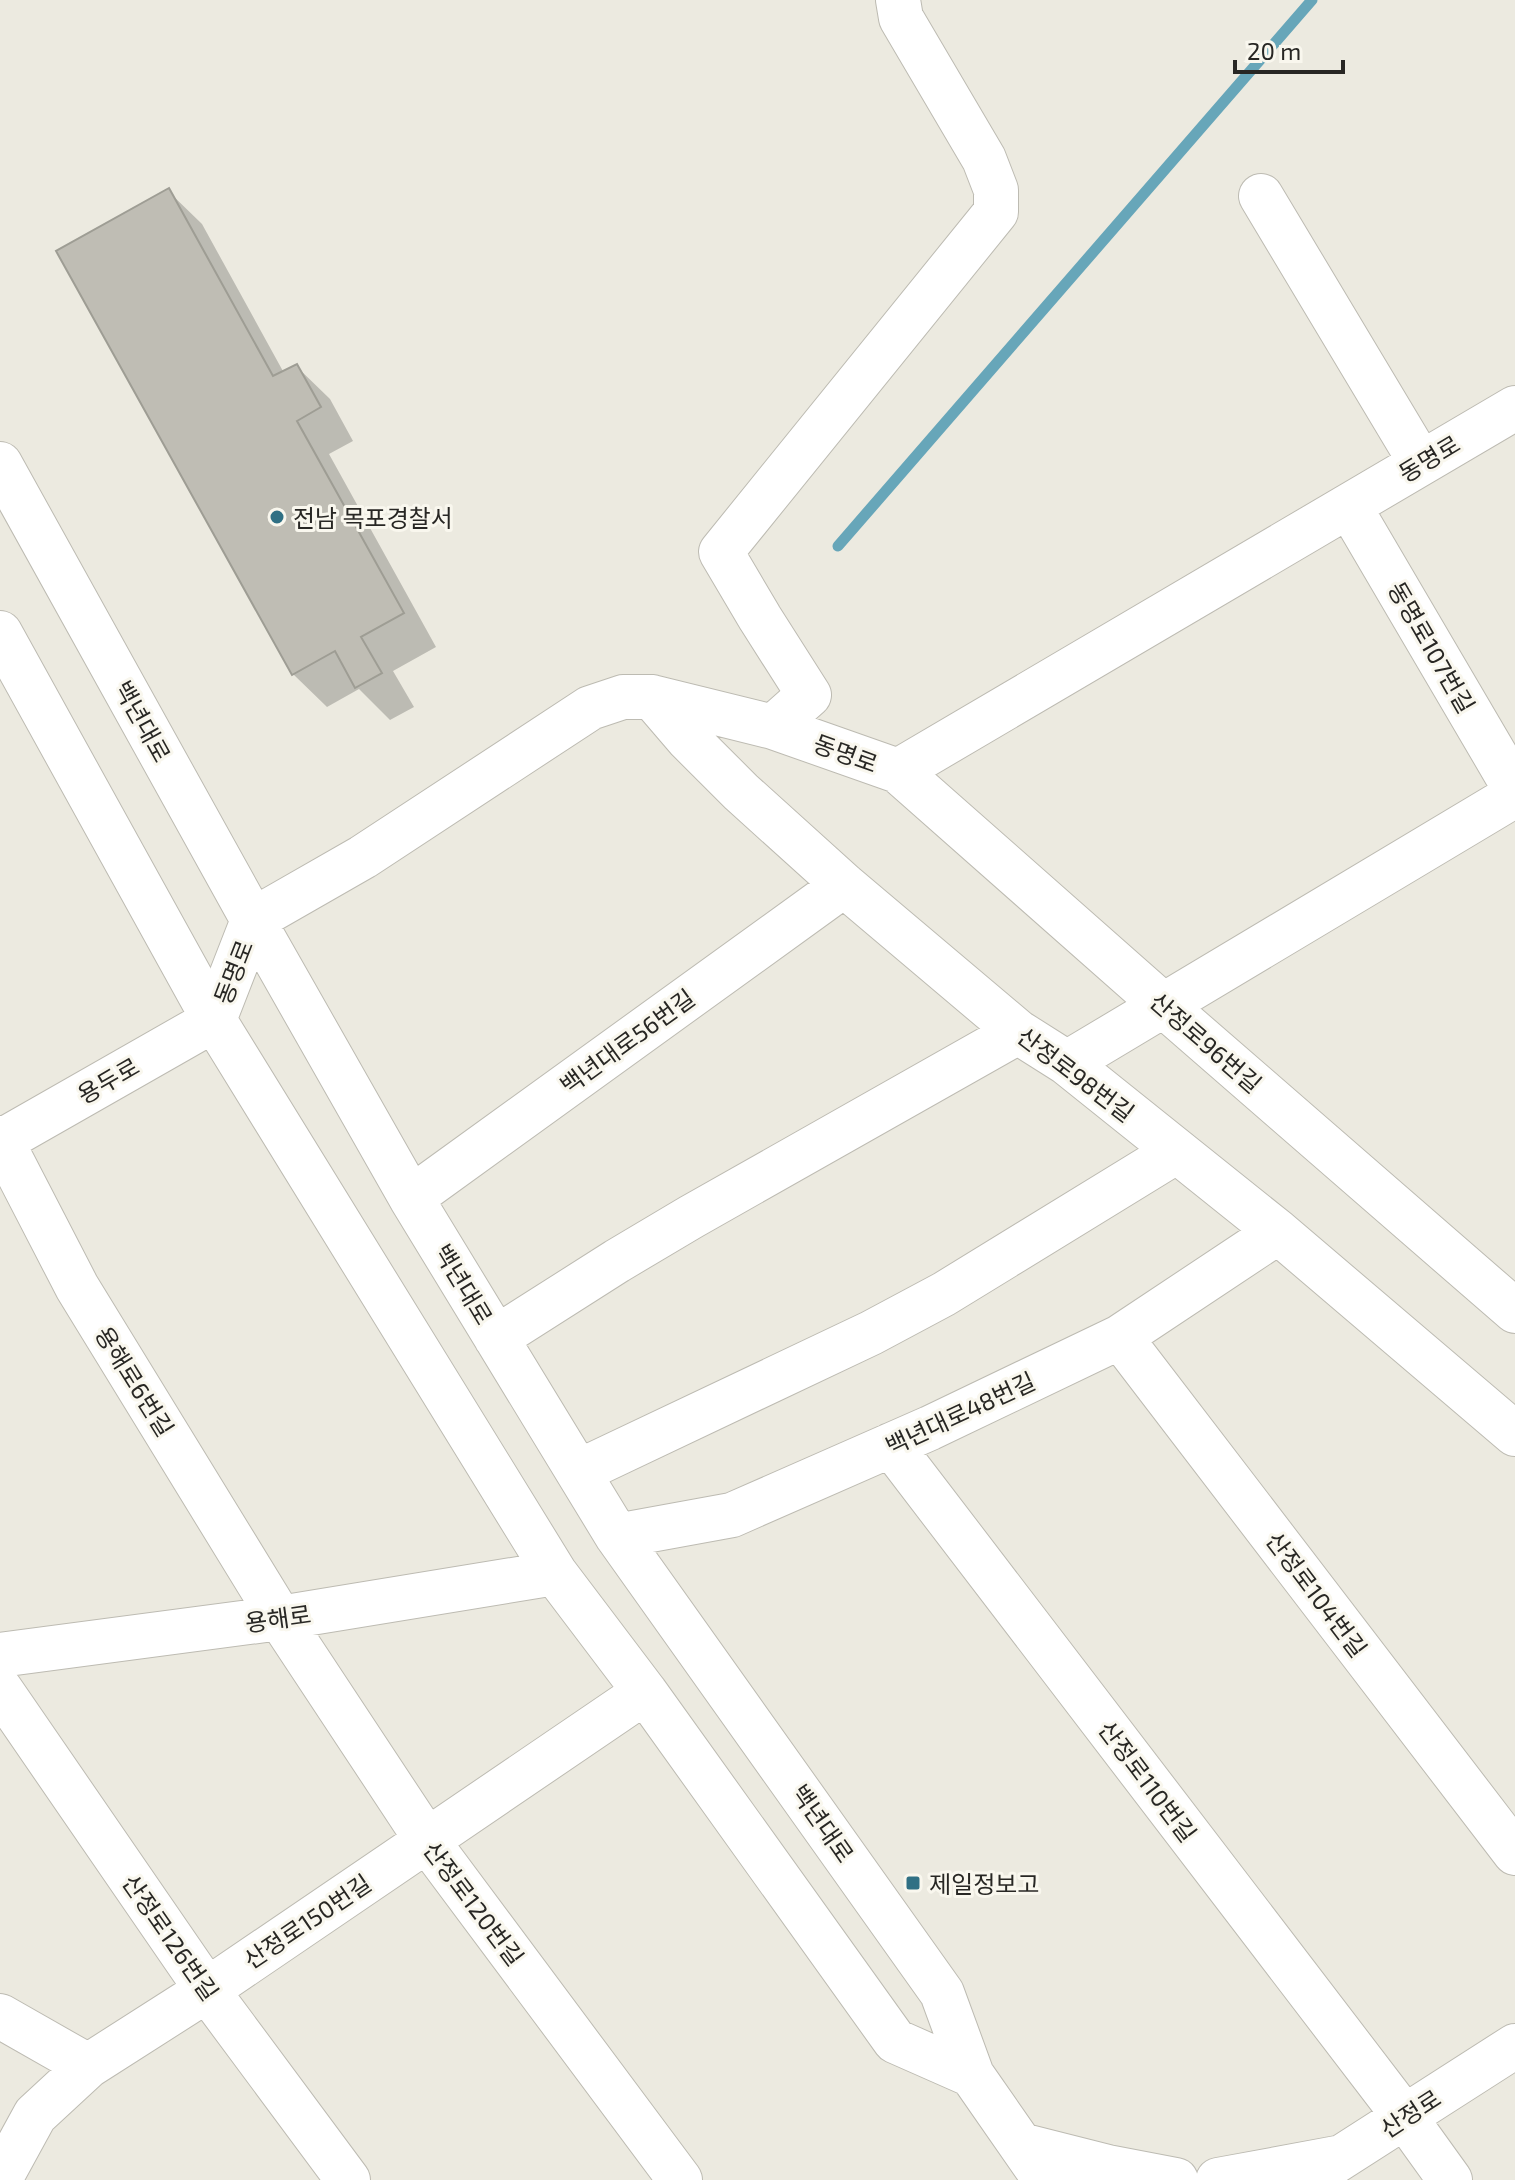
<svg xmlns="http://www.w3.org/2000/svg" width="1515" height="2180" font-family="'Exo 2','Noto Sans KR',sans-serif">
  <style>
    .shadow { fill: #0003 }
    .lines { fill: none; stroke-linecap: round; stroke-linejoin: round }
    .stream { stroke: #67a6b9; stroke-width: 11 }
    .building { fill: #bfbdb4; stroke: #9e9d94; stroke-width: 2 }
    .minor-casing { stroke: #bdbbb2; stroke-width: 46 }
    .minor { stroke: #fff; stroke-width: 44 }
    .poi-dot { fill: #307084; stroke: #f9f7ee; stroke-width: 3 }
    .labels { text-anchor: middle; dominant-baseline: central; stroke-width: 6; stroke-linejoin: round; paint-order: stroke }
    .street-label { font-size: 24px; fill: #282724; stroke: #f9f7ee }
    .poi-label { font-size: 24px; fill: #282724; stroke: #f9f7ee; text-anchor: start }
  </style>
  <rect width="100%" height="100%" fill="#eceae0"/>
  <path class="shadow" d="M168,191l34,33 82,149 12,-7 34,33 23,42 -24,13 107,193 -43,24 21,36 -24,13 -31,-31 -32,18 -34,-33z"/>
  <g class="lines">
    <path class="stream" d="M838,546l474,-546"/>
  </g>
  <path class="building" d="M169,188l104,188 24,-12 24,43 -24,14 107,192 -43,24 21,36 -27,15 -20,-37 -43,24 -236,-424z"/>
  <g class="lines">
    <g class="minor-casing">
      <path id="minor" d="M1261,196l160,267
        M0,464l253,456 158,278 206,338 325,457 30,82 73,105
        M1349,506l166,283
        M0,633l214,387 341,553 90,119 250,349 77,34
        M652,697l36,42 53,53 103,93 174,147 49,31 211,169 237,202
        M773,727l36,-32 -49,-77 -39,-66 275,-340v-22l-12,-31 -83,-141 -3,-18
        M898,771l617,-363
        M1067,1063l448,-268
        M0,1138l77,149 203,331 146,221 254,341
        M0,1142l214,-122 39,-100 110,-63 227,-149 33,-11h29l121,30 125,44 265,234 352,306
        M411,1198l433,-313
        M1120,1337l395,516
        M496,1338l121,-77 74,-44 327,-185
        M891,1445l513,671 46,64
        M578,1472l293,-139 73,-39 233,-143
        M617,1536l115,-21 198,-87 190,-91 158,-105
        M0,1655l280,-37 275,-45
        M0,1689l207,301 141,190
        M0,2016l88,50
        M1021,2145l87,22 68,13
        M0,2179l35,-64 53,-49 119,-76 438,-298
        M1218,2180l119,-22
        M1306,2180l209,-134"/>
    </g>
    <use href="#minor" class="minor"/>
  </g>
  <g class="poi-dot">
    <circle cx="277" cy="517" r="8"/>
    <rect x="905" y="1875" width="16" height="16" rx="4"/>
  </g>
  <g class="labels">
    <g class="street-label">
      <text transform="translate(1429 458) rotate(-31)">동명로</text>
      <text transform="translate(1432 647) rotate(60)">동명로107번길</text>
      <text transform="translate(143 721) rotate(61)">백년대로</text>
      <text transform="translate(846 753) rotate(20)">동명로</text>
      <text transform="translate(233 972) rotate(-69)">동명로</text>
      <text transform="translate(627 1041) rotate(-36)">백년대로56번길</text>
      <text transform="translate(1206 1042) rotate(41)">산정로96번길</text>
      <text transform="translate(1076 1074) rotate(37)">산정로98번길</text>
      <text transform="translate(108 1080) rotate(-30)">용두로</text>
      <text transform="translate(464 1284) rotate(59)">백년대로</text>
      <text transform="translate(135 1381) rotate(58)">용해로6번길</text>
      <text transform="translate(960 1413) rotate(-25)">백년대로48번길</text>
      <text transform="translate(1317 1594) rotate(53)">산정로104번길</text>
      <text transform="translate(278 1618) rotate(-8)">용해로</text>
      <text transform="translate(1148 1781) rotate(53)">산정로110번길</text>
      <text transform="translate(823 1823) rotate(55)">백년대로</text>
      <text transform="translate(474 1903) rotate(53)">산정로120번길</text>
      <text transform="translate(307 1921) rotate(-34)">산정로150번길</text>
      <text transform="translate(171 1937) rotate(55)">산정로126번길</text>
      <text transform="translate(1410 2113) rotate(-33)">산정로</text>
    </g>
    <g class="poi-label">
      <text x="293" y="517">전남 목포경찰서</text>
      <text x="929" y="1883">제일정보고</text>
    </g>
  </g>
  <path d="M1235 60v12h108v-12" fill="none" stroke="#282724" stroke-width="4"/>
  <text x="1247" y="60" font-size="24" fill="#282724" stroke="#f9f7ee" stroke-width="6" paint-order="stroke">20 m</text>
</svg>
